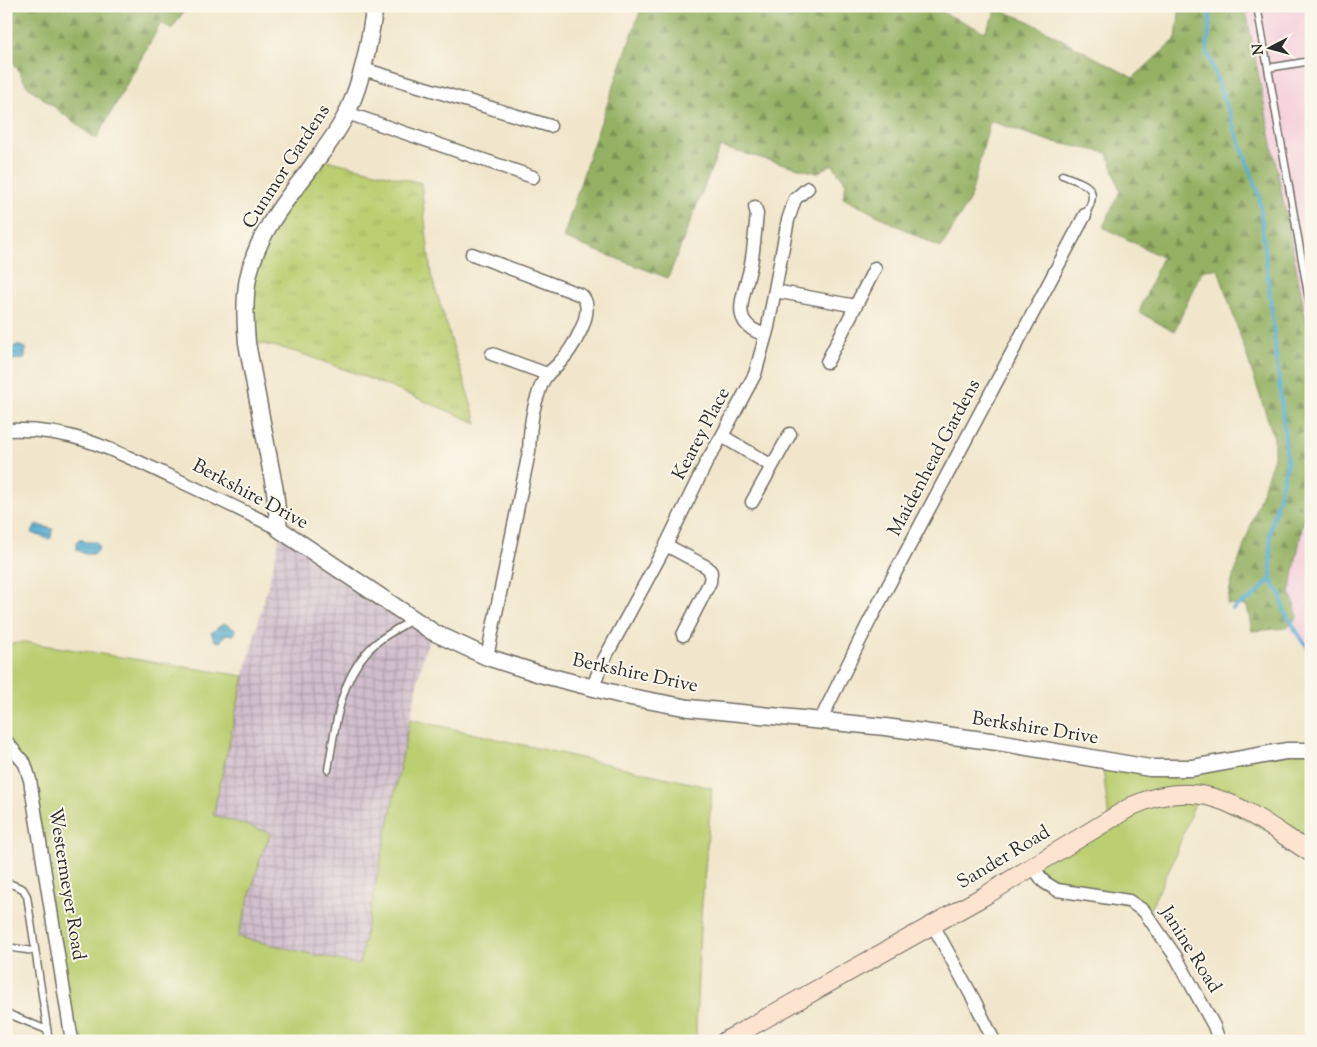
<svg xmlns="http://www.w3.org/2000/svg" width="1317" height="1047" font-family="'Sorts Mill Goudy',serif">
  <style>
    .built { fill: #f4cfdc }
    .industrial { fill: url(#industrial-grid) }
    .grass { fill: url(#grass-tufts); stroke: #737c4e }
    .forest { fill: url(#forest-firs); stroke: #606e47 }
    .green { fill: #bbce71; stroke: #737c4e }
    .water { fill: url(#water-rules); stroke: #406c7e }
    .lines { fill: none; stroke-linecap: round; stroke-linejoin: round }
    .stream { stroke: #54add1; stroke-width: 4 }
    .service-casing { stroke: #706c63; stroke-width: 9 }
    .minor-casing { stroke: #706c63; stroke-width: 15 }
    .tertiary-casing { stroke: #706c63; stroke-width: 19 }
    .secondary-casing { stroke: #706c63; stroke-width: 20 }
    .service { stroke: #fff; stroke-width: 6 }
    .minor { stroke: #fff; stroke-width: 12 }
    .tertiary { stroke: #fff; stroke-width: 16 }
    .secondary { stroke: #fde4d0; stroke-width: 18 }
    .labels { text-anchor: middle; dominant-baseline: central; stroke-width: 4; stroke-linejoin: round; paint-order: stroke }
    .street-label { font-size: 19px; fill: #2b2b2b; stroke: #fbf7ec }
  </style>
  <defs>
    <pattern id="industrial-grid" width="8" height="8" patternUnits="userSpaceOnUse" patternTransform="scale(1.25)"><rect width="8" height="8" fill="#d0bdcc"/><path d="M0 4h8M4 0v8" fill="none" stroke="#a99aa6"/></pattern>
    <pattern id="grass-tufts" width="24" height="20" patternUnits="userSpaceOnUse" patternTransform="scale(1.25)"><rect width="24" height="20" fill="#bbce71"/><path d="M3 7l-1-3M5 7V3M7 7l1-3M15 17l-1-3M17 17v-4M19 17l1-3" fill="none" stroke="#a1b162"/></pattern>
    <pattern id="forest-firs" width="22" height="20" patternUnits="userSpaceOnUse" patternTransform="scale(1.25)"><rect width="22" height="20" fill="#94b163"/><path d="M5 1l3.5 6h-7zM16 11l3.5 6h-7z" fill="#799052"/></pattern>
    <pattern id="water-rules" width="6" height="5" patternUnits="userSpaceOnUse" patternTransform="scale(1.25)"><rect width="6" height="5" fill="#54add1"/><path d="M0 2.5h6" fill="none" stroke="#468daa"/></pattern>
  </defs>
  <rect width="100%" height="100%" fill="#fbf7ec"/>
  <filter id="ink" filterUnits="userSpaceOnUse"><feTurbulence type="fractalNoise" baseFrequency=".02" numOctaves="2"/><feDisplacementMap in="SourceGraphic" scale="10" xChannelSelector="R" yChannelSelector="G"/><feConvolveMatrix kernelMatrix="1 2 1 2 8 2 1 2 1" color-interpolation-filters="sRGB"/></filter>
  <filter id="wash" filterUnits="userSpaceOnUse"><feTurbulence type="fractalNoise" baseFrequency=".0096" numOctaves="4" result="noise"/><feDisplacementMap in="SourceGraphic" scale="20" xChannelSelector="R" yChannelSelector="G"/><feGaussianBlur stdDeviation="1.12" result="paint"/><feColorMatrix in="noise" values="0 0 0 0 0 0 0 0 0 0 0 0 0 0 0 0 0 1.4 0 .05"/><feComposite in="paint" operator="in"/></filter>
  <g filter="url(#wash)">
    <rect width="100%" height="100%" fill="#f1e6cb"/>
    <path class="built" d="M1245,6h66v338l-7,-38z
      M1311,481v173l-24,-26 11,-12 -8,-24z"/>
    <path class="industrial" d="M280,531l153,102 -9,19 -65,313 -121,-28 24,-84 9,-20 -58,-18 31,-139 33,-125z"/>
    <path class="grass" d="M318,158l103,25 10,92 46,148c-44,-18 -89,-38 -134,-54 -34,-13 -59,-23 -95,-27l5,-81z"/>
    <path class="forest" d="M6,6h181l-15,23 -11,-6 -65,116 -69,-53 -21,-37z
      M642,6h287l56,26 12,-23 29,11 107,58 43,-39 4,-33h65l66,338v137l-21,111 8,24 -11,12 -35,3 -5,-25 -20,-2 4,-20 43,-127v-19l-56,-169 -16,1 -28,62 -35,-20 23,-55 -59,-30 17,-36 -12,-38 -59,-12 -59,-20 -20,78 -29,49 -98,-50 3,-15 -14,-19 -15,9 -97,-26 -52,131 -105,-40 28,-88z"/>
    <path class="green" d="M24,642l220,34 -31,139 58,18 -9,20 -24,84 121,28 51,-246 302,69 -12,139 -4,100 1,14h-624l-42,-261 -25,-40v-95z
      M1311,751v102l-113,-58 -25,66 -26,54 -7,-8 -82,-18 -26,-23 77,-46 -7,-60 48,7z"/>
    <path class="water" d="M17,345l9,3 -1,10 -2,2 -5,-1 -7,2 -3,-1 -2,-6 2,-5z
      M36,524l17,5 -2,9 -3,1 -16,-6z
      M79,539h3l3,3h11l3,4 -1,5 -5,3h-8l-8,-4 -1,-8z
      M224,623l12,7 -2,5 -8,-1 -6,8 -5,-1 -4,-8z"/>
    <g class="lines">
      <path class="stream" d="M1211,6l-4,46 52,143 25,232 3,37 -17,67 1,48 -19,19 -11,5 -8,6
        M1271,579l10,17 3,15 18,29 9,10"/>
    </g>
  </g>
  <g filter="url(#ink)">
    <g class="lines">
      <g class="service-casing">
        <path id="service" d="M1257,6l54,305
          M1268,68l43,-7
          M1062,175c24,9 40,12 23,40
          M328,770c8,-46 11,-95 48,-127 11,-9 24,-16 36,-23
          M6,882l17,7 4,7 22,145
          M6,947l28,4
          M6,1013l41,17"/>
      </g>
      <g class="minor-casing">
        <path id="minor" d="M363,69l187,57
          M347,113l186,64
          M755,207l2,7c-2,17 -3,34 -6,50 -5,30 -26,59 15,71
          M472,254l109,41c17,14 -10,57 -22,68 -3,4 -8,7 -11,11 -5,5 -8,14 -10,21 -7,19 -8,37 -9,57l-42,205
          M775,291l81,15
          M492,354l55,20
          M827,362l48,-94
          M6,430c64,-3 108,20 163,46 37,17 74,35 110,53
          M722,436l50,30
          M752,502l38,-68
          M666,545l41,22 4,5 -1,10 -27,53
          M593,687l8,-22 65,-120 41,-84 15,-25 33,-62 13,-47 20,-107 7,-21 13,-11
          M820,721l49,-99 216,-407
          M6,741l19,23 5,16 42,261
          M1032,866l12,16 13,8 72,11 15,10 32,46 38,69 5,15
          M933,925l41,75 20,41"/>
      </g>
      <g class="tertiary-casing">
        <path id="tertiary" d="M375,6c-6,37 -12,73 -28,107 -10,22 -26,40 -40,60 -25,31 -51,65 -59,105 -4,22 -3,43 -1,65l28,148 4,38 154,103 54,25 53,17 85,22 64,12 196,19 113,15 152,26h42l94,-17h25"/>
      </g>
      <g class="secondary-casing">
        <path id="secondary" d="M725,1041l261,-146 146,-89c75,-34 119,9 179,47"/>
      </g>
      <use href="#service" class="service"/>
      <use href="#minor" class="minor"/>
      <use href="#tertiary" class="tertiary"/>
      <use href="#secondary" class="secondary"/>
    </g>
  </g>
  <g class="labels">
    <g class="street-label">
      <text transform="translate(287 167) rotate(-57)">Cunmor Gardens</text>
      <text transform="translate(702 434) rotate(-62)">Kearey Place</text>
      <text transform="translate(935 458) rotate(-62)">Maidenhead Gardens</text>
      <text transform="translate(250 495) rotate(28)">Berkshire Drive</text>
      <text transform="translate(635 674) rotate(12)">Berkshire Drive</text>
      <text transform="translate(1035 729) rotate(9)">Berkshire Drive</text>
      <text transform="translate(1004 858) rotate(-31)">Sander Road</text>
      <text transform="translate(66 884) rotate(81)">Westermeyer Road</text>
      <text transform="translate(1190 950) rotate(58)">Janine Road</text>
    </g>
  </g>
  <rect width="1317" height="1047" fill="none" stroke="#fbf7ec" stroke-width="25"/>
  <g transform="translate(1270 48) rotate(264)" stroke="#fbf7ec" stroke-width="4" paint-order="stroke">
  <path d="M0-4L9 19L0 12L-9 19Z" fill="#2b2b2b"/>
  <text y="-8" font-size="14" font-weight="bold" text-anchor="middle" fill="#2b2b2b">N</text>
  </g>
</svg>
